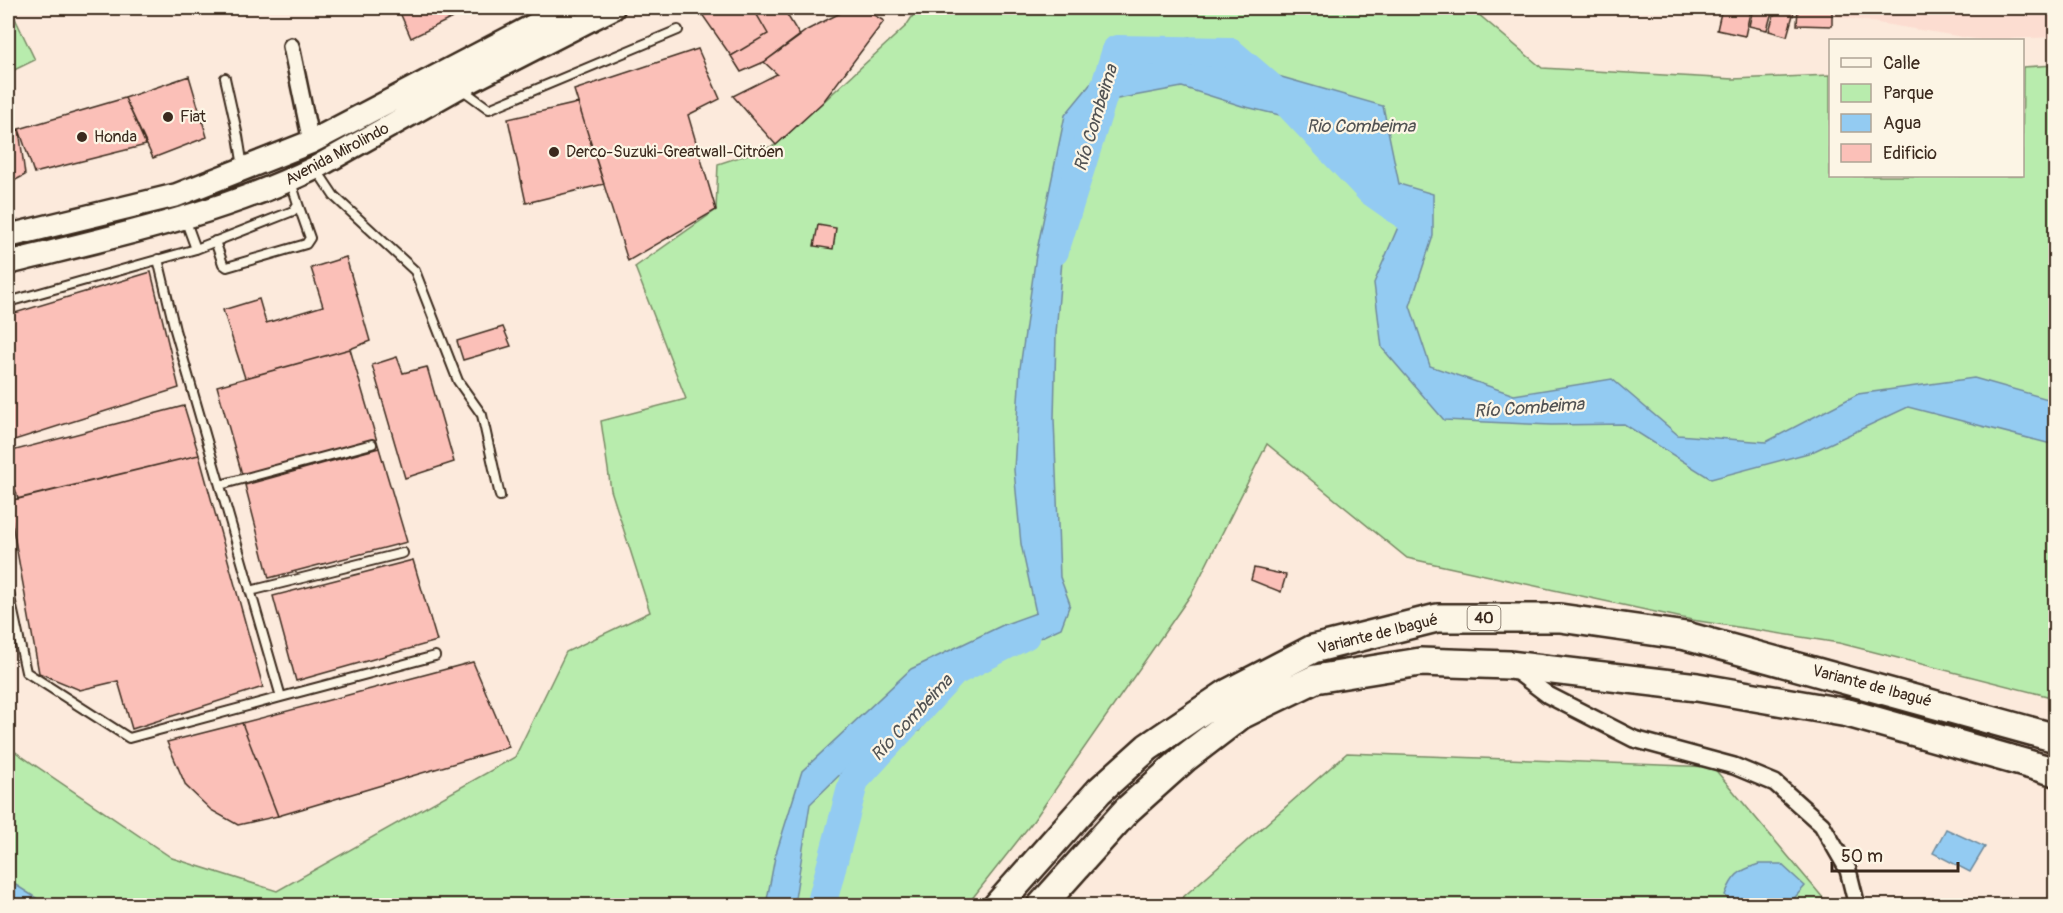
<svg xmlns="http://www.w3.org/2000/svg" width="2063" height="913" font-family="Pangolin,sans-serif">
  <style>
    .built { fill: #fcddd1 }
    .green { fill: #b8ecad; stroke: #7a8b66; stroke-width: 1.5 }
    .water { fill: #93cbf2; stroke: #708b9d; stroke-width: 1.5 }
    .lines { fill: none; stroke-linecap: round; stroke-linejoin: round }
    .river { stroke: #93cbf2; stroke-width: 30 }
    .building { fill: #fbc0b8; stroke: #3b2a1e; stroke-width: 1.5 }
    .lane-casing { stroke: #3b2a1e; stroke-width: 12 }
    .street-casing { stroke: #3b2a1e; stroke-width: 20 }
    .primary-casing { stroke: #3b2a1e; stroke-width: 27 }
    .highway-casing { stroke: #3b2a1e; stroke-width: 32 }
    .lane { stroke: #fcf5e5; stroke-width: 8 }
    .street { stroke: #fcf5e5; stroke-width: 15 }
    .primary { stroke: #fcf5e5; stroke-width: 22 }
    .highway { stroke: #fcf5e5; stroke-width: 27 }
    .poi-dot { fill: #3b2a1e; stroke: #fcf5e5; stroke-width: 2 }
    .labels { text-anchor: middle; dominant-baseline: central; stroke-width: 4.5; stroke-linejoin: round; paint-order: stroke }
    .shield { fill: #fcf5e5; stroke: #75675a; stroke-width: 1.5 }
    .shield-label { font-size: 15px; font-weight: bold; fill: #3b2a1e }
    .poi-label { font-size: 16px; fill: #3b2a1e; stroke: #fcf5e5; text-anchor: start }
    .street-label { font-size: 16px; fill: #3b2a1e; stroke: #fcf5e5 }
    .water-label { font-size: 18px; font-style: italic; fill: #515253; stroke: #fcf5e5 }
  </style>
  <rect width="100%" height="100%" fill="#fceadc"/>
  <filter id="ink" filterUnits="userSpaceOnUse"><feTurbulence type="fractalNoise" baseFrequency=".0167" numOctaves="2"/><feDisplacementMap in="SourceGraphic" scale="12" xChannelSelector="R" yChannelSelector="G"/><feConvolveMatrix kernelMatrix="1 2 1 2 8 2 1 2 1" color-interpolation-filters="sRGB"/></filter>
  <g filter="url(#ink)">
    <path class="built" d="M1786,8h269v29l-74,3z"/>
    <path class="green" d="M8,8h2l25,52 -27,13z
      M918,8h553l71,60 191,11 97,-4v101h192l1,-109 32,-2v633l-216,-55 -147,-23 -285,-62 -140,-114 -75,149 -158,227 -67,85h-959v-158l164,111 105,33 238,-134 51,-105 84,-40 -39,-122 -10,-69 85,-22 -51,-132 81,-57 2,-46 58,-19 130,-119z
      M1347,753l366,14 116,138 -656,1z"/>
    <path class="water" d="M1189,37l89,39 105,30 16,78 34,10v42l-23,70 20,60 84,29 98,-16 66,56 88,7 92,-48 116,-16 81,23v44l-147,-38 -96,45 -101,27 -87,-55 -73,1 -107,-5 -62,-72 -8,-65 27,-63 -72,-93 -87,-21 -60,-19 -70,13 -43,74 -13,160 -2,85 6,158 10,27 -9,24 -37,17 -56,13 -49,73 -52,17 -57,56 -16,101h-28l9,-48 27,-86 109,-102 92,-44 33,-12 -15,-69 -7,-74 6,-102 16,-113 29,-140 42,-51z
      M1946,829l39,18 -15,25 -37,-19z
      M1759,864h22l24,22 -17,19h-56l-7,-10c8,-20 13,-24 34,-31z
      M8,880l39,25h-39z"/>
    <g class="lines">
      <path class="river" d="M1054,251l63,-201 112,2 56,48 85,90 47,33 -1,4
        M821,906l33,-126 99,-108 72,-37"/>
    </g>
    <path class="building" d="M398,8h75l-62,30z
      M705,8h48l15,26 -37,22 -32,-46z
      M753,8h30l17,28 -36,26 -23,10 -10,-16 37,-22z
      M850,8h12l22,13 -61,81 -47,43 -43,-49 44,-22 -13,-12 43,-32z
      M1722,8h29l-6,28 -28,-6z
      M1753,8h20l-6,22 -18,-4z
      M1776,8h19l-8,28 -18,-5z
      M1798,8h34v18l-35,-1z
      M698,49l22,50 -32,16 28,95 -88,51 -54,-171z
      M189,76l18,61 -54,21 -28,-60z
      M125,98l21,47 -112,28 -15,-44z
      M578,103l26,81 -78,19 -18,-84z
      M19,129l6,46 -17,9v-49z
      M818,225l18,3 -3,21 -19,-3z
      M346,257l24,84 -20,8 -105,29 -22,-68 36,-11 7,24 57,-17 -12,-38z
      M151,272l28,116 -171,54v-127z
      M503,327l8,19 -48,14 -6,-19z
      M350,349l29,99 -134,37 -28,-99z
      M397,357l6,16 24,-6 27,95 -49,16 -33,-113z
      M184,406l15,49 -181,44 -10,-36v-11z
      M379,448l28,94 -138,36 -24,-93z
      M199,455l64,232 -131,42 -14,-48 -38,9 -41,-17 -31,-172z
      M413,560l24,81 -141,40 -23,-85z
      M1254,568l32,7 -5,17 -30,-12z
      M473,662l36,85 -231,69 -36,-93z
      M242,723l36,93 -40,9 -27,-15 -25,-24 -19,-44z"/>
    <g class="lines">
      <g class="lane-casing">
        <path id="lane" d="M225,78l13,58 5,31
          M463,90l26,19 189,-79
          M316,169l18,27 81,75 43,110 24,34 18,81
          M185,219l11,30
          M215,241l8,23 4,3 79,-23 4,-6 -12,-34
          M158,259l17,71 106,367 154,-41
          M8,302l188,-53 97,-38 5,-7 -7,-22
          M220,485l152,-41
          M8,588l18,84 103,66 152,-41
          M250,591l153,-38"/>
      </g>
      <g class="street-casing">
        <path id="street" d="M291,46l20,96
          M1515,670l33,25 86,44 100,27 41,17 47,42 26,45 9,36"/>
      </g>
      <g class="primary-casing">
        <path id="primary" d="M8,236l169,-41 134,-53 256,-134
          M8,263c103,-26 210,-48 307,-95l144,-81 154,-79"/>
      </g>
      <g class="highway-casing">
        <path id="highway" d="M997,906l102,-115 49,-44 80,-54 85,-44 124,-31h123l126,18 370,102
          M1041,906l86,-96 58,-52 56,-43 74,-36 105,-17 89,3 188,22 151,26 208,59"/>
      </g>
      <use href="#lane" class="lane"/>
      <use href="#street" class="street"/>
      <use href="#primary" class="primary"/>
      <use href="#highway" class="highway"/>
    </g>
  </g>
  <g class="poi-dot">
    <circle cx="168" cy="117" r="6"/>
    <circle cx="82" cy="137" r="6"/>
    <circle cx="554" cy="152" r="6"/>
  </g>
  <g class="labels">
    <rect class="shield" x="1467.5" y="606" width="33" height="24" rx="4.5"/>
    <g class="shield-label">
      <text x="1484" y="618">40</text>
    </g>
    <g class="poi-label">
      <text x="180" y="117">Fiat</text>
      <text x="94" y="137">Honda</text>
      <text x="566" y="152">Derco-Suzuki-Greatwall-Citröen</text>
    </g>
    <g class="street-label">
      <text transform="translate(337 154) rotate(-28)">Avenida Mirolindo</text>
      <text transform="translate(1378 634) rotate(-14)">Variante de Ibagué</text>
      <text transform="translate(1872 686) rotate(15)">Variante de Ibagué</text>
    </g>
    <g class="water-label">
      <text transform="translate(1096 118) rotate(-73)">Río Combeima</text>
      <text x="1361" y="126">Rio Combeima</text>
      <text transform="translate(1529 408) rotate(-4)">Río Combeima</text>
      <text transform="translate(912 718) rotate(-47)">Río Combeima</text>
    </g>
  </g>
  <rect width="2063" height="913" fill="none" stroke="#fcf5e5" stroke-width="30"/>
  <rect x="15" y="15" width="2033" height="883" fill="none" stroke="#3b2a1e" stroke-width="2" filter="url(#ink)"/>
  <rect x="1829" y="39" width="195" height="138" fill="#fcf5e5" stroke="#afa495" stroke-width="1.5"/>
  <rect x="1841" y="58" width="30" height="9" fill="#fcf5e5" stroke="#afa495" stroke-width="1.5"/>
  <text x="1883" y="69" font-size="18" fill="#3b2a1e">Calle</text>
  <rect x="1841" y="84" width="30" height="18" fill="#b8ecad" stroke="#afa495" stroke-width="1.5"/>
  <text x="1883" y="99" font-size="18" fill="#3b2a1e">Parque</text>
  <rect x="1841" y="114" width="30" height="18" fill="#93cbf2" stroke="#afa495" stroke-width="1.5"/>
  <text x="1883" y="129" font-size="18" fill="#3b2a1e">Agua</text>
  <rect x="1841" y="144" width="30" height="18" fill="#fbc0b8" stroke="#afa495" stroke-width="1.5"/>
  <text x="1883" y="159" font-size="18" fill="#3b2a1e">Edificio</text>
  <path d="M1832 862v9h126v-9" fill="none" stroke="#3b2a1e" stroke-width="3"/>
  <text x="1841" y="862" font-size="18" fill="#3b2a1e" stroke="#fcf5e5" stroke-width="4.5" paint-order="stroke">50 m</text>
</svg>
